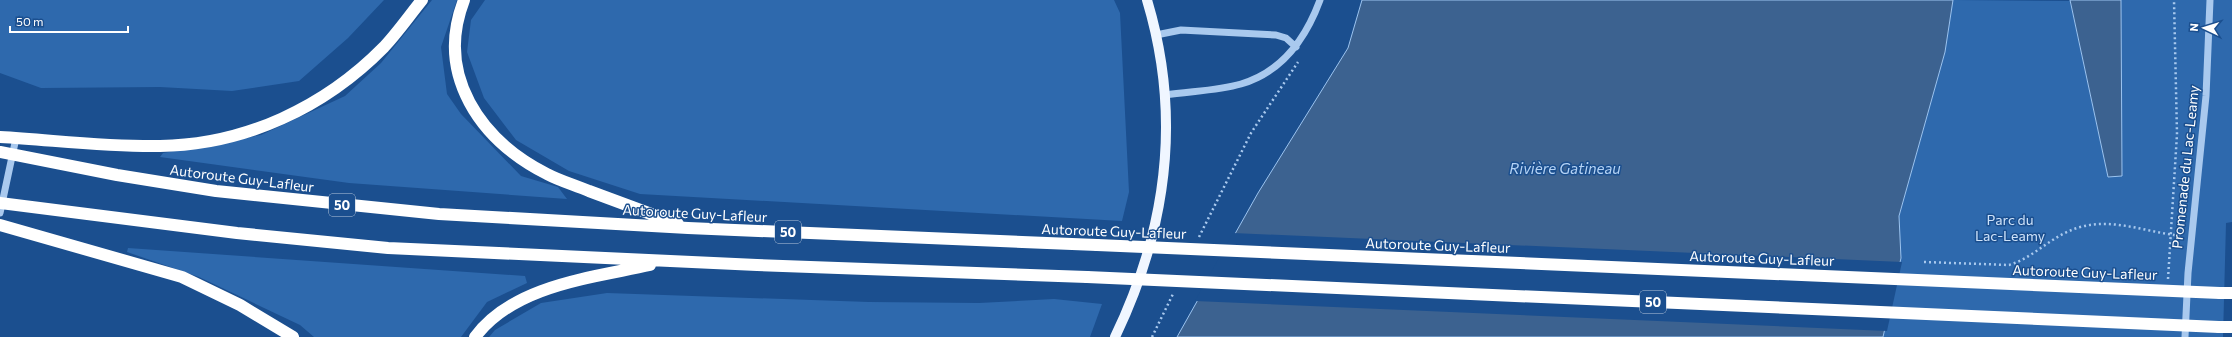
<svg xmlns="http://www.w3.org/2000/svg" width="2232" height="337" font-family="Commissioner,sans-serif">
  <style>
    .green { fill: #2e69ad }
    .water { fill: #3c6290; stroke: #9cc4f0 }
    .pier { fill: #1b4f8f }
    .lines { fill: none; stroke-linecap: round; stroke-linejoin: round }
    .path { stroke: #a9c9ee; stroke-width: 2.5; stroke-dasharray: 2 3; stroke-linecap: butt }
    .minor { stroke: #a9c9ee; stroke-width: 7 }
    .major { stroke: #f0f6ff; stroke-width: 10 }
    .highway { stroke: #fff; stroke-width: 12 }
    .highway-bridge { stroke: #fff; stroke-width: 12 }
    .labels { text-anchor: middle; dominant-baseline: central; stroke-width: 3; stroke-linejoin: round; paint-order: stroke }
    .shield { fill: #1b4f8f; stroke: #bbcadd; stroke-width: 1 }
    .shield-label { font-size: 13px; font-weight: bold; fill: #fff }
    .street-label { font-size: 14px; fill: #fff; stroke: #1b4f8f }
    .park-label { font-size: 14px; fill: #cfe3fa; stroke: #1b4f8f }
    .water-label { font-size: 15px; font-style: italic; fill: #b5d3f5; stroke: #1b4f8f }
  </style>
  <rect width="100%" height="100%" fill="#1b4f8f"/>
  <path class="green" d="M0,0h384l-36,38 -49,43 -67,10 -72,-4 -119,1 -41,-15z
    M432,0h25l-16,47 6,47 14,20 60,62 37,11 9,12 -218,-16 -189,-26 3,-4 98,-18 84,-39 36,-33z
    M485,0h629l6,13 9,179 -7,29 -482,-27 -71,-23 -53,-31 -32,-42 -17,-46 4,-32z
    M1953,0l117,1 38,176 14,-1 -1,-176h111v222l-6,1 -3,114h-340l18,-79 -2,-42 46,-164z
    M128,248l397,28 2,7 -40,19 -26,35h-147l-14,-12 -101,-48 -72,-25z
    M607,293l262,9 110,1 75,-4 48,5 -12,33h-601l6,-7 46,-27z"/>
  <path class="water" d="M1362,0h591l-8,52 -46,164 2,42 -18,79h-706l81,-144 90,-145z
    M2070,0h51l1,176 -14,1z"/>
  <path class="pier" d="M1233,233l669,29 -15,69 -692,-30z"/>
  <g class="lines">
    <path class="path" d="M1199,237l52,-104 47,-71
      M1924,262l85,3c21,-6 37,-23 56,-32 39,-20 77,-1 117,3
      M2168,279l9,-145 -3,-134
      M1152,337l21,-43"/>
    <path class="minor" d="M1156,35l25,-5 95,5 10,3 10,9
      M1165,95c25,-4 52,-4 76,-11 41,-12 65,-46 79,-84
      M0,213l16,-75
      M2185,337l3,-64 18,-177 4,-96"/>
    <path class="major" d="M1115,337c52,-108 67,-221 32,-337"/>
    <path class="highway" d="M464,0c-29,75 16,140 83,174 13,7 28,11 42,17 30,11 59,22 89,33
      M0,137c53,3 107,10 160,9 85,-1 165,-39 224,-99 14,-15 25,-31 38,-47
      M0,152l117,23 99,16 223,23 249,14 409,17
      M0,203l237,30 151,15 369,17 330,12
      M0,225l182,52 58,28 53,32
      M2220,293h12
      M2219,327h13
      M475,337c39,-52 116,-59 175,-72"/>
    <path class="highway-bridge" d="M1097,245l1123,48
      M1087,277l1132,50"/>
  </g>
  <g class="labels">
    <g class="shield">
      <rect x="329" y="194" width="26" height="22" rx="3"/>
      <rect x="775" y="221" width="26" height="22" rx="3"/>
      <rect x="1640" y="291" width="26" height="22" rx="3"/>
    </g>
    <g class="shield-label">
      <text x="342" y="205">50</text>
      <text x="788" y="232">50</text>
      <text x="1653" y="302">50</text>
    </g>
    <g class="street-label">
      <text transform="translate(2185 167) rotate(-84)">Promenade du Lac-Leamy</text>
      <text transform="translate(242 178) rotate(7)">Autoroute Guy-Lafleur</text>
      <text transform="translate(695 213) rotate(3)">Autoroute Guy-Lafleur</text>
      <text transform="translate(1114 231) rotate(2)">Autoroute Guy-Lafleur</text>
      <text transform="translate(1438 245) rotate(2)">Autoroute Guy-Lafleur</text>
      <text transform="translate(1762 258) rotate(2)">Autoroute Guy-Lafleur</text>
      <text transform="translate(2085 272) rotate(2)">Autoroute Guy-Lafleur</text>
    </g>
    <g class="park-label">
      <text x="2010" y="219">Parc du<tspan x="2010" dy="16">Lac-Leamy</tspan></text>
    </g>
    <g class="water-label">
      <text x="1565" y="168">Rivière Gatineau</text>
    </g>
  </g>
  <g transform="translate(2204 28) rotate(274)" stroke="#1b4f8f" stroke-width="3" paint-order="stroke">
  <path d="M0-3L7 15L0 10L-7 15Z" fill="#ffffff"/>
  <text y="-6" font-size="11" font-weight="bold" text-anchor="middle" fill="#ffffff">N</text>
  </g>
  <path d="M10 26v6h118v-6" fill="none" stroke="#ffffff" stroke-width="2"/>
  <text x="16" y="26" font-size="12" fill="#ffffff" stroke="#1b4f8f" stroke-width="3" paint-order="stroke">50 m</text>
</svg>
